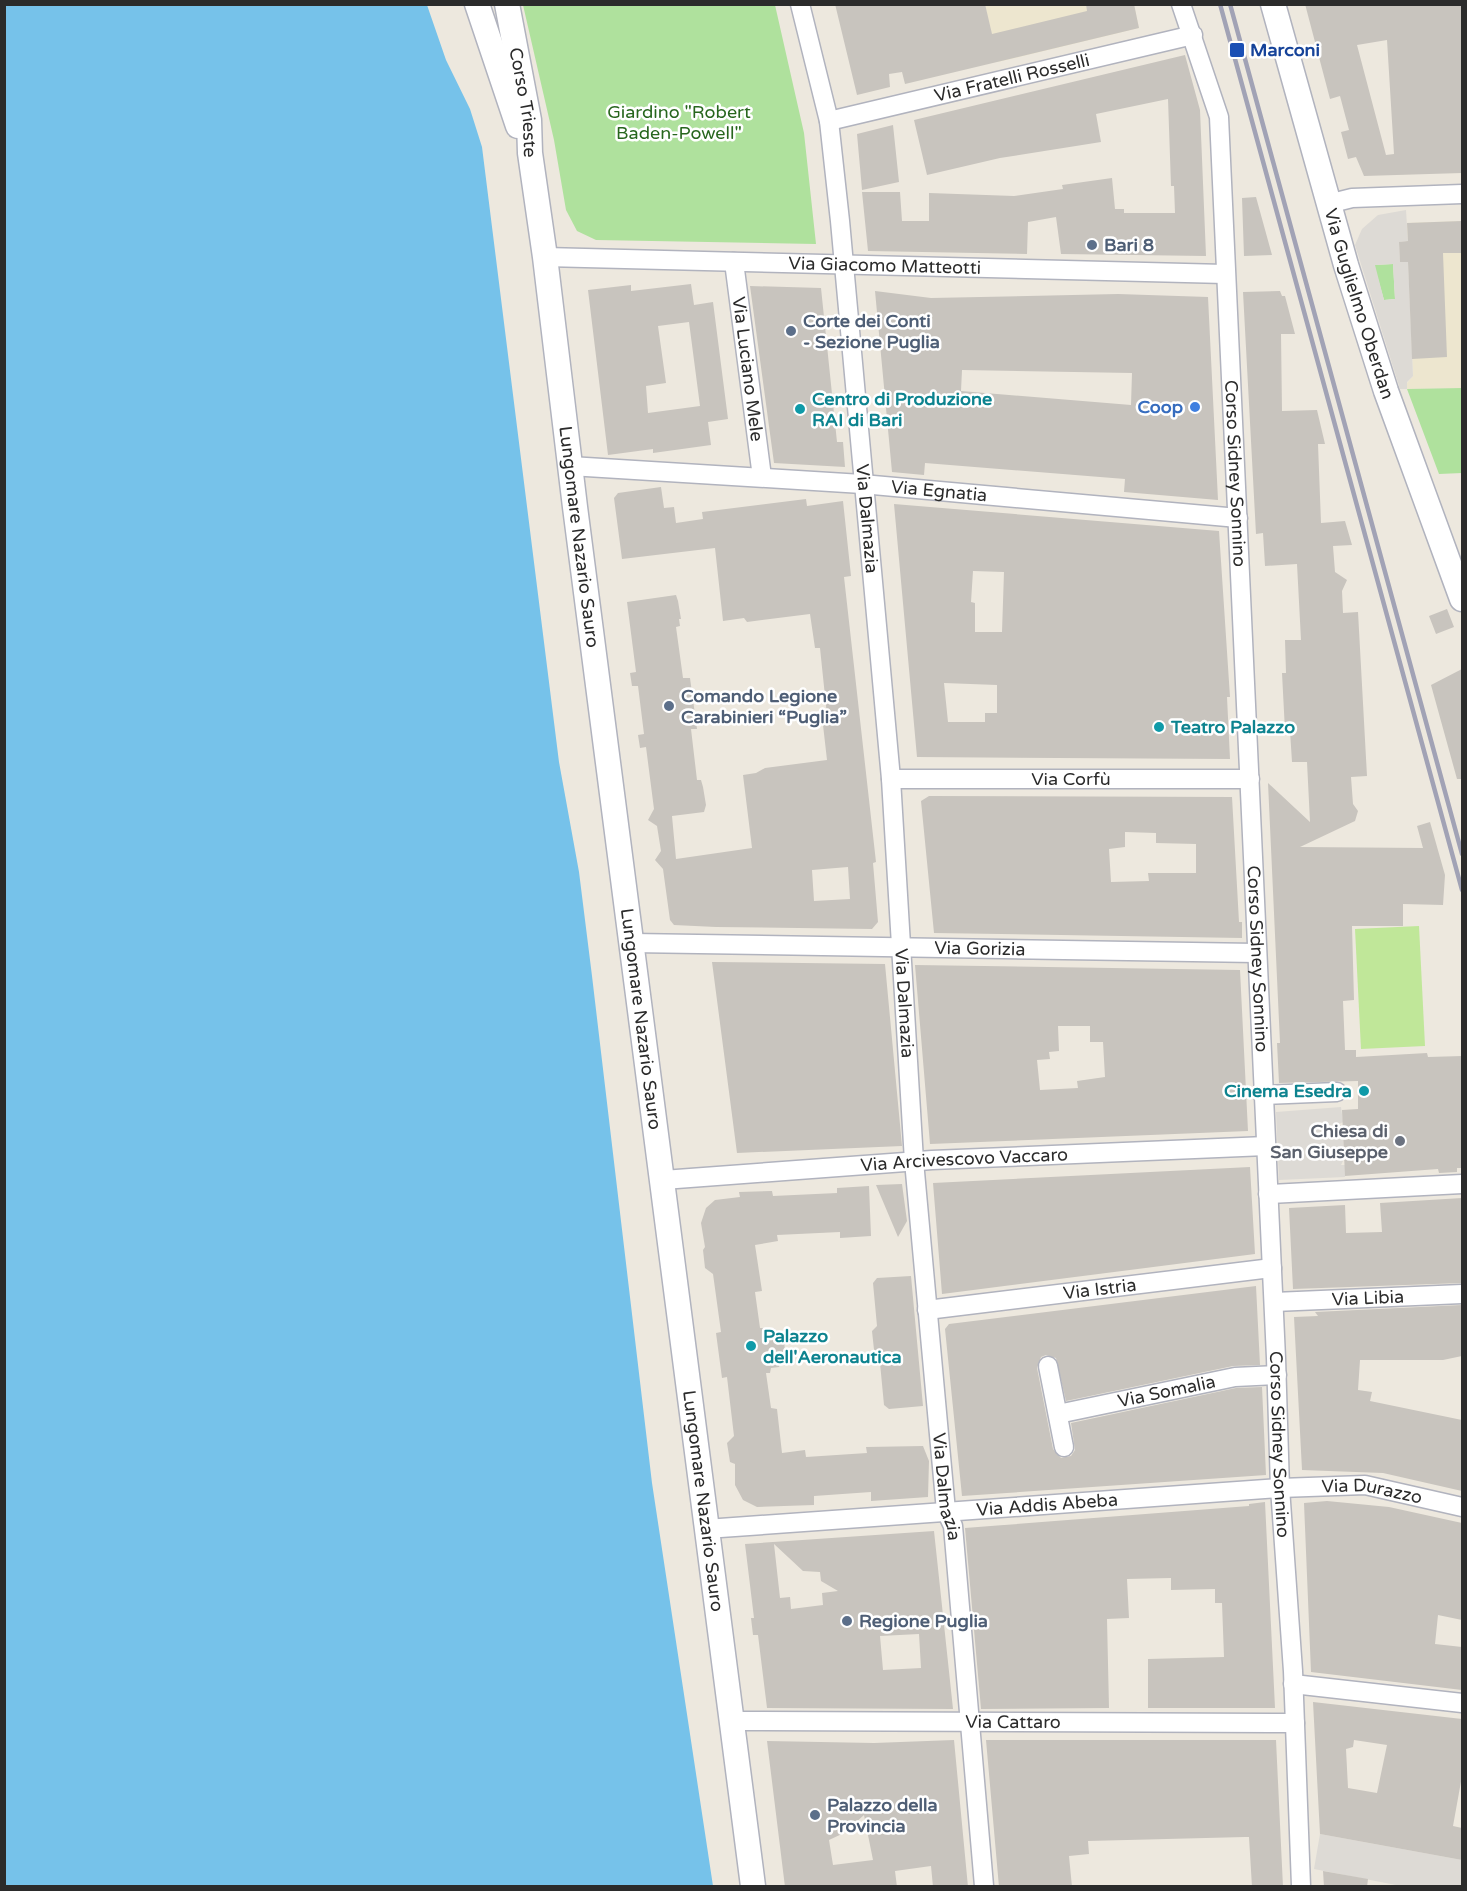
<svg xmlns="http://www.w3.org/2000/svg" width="1467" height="1891" font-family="'Varela Round',sans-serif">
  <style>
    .education { fill: #ede6cf }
    .green { fill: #afe19d }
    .pitch { fill: #c0e799 }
    .plaza { fill: #dddad5; fill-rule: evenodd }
    .water { fill: #76c2ea }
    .building { fill: #c8c4be; fill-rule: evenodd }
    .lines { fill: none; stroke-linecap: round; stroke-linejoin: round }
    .minor-casing { stroke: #b1b3be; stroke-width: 21 }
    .secondary-casing { stroke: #b1b3be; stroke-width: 27 }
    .minor { stroke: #fff; stroke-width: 18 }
    .secondary { stroke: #fff; stroke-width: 24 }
    .rail { stroke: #a1a2b5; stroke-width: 4.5 }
    .transit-dot { fill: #1a4fb4; stroke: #fff; stroke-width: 2 }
    .service-dot { fill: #5c6f8a; stroke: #fff; stroke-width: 2 }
    .shop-dot { fill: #3f7fe0; stroke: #fff; stroke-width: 2 }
    .culture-dot { fill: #0f9aa8; stroke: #fff; stroke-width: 2 }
    .worship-dot { fill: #6b7280; stroke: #fff; stroke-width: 2 }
    .labels { text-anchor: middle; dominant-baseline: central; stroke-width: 5; stroke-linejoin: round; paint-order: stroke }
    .transit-label { font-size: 18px; font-weight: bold; fill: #164399; stroke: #fff; text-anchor: start }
    .street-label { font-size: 18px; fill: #2b2b2b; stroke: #fff }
    .park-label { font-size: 18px; fill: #27661d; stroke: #fff }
    .service-label { font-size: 18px; font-weight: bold; fill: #4e5e75; stroke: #fff; text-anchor: start }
    .culture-label { font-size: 18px; font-weight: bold; fill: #0d838f; stroke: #fff; text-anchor: start }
    .shop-label { font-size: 18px; font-weight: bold; fill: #366cbe; stroke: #fff; text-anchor: end }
    .worship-label { font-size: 18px; font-weight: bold; fill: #5b616d; stroke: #fff; text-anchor: end }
  </style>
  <rect width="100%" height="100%" fill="#ede8de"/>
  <path class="education" d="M985,5h149l5,23 -141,34z
    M1462,221v167l-55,1v-6l6,-7 -6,-153z"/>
  <path class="green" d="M523,5h252l29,128 12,111 -220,-4 -19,-9 -11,-21 -12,-70z
    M1393,264l2,35 -11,1 -10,-35z
    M1462,388v85l-23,1 -32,-85z"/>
  <path class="pitch" d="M1419,926l6,120 -64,3 -6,-120z"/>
  <path class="plaza" d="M1406,210l2,31 -9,1 1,20h8l5,114 -6,6v7h-7l-45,-144 7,-16 16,-14zM1393,264l2,35 -11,1 -9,-35z
    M1341,1107l2,15 -4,2 4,4 1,31 -3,6h4v12l-66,3 -3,-68z
    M1320,1834l142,26v26h-61l-87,-17z"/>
  <path class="water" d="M5,4l422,1 19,55 24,49 12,38 77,615 20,110 13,104 60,507 61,403h-708z"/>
  <path class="building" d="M835,4h150l7,30 95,-23 -1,-7h48l5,24 -234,56 -3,-12 -13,2 1,13 -33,8z
    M1305,4h157v169l-98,3 -8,-19 -8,2 -7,-27 8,-2 -9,-34 -10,3zM1387,40l7,114 -8,1 -29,-110z
    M1185,55l15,55 6,146 -145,-2 -5,-37 -28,5 -1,32 -159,-3 -6,-59h38l2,29h27v-28l85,3 49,-7 -1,-4 50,-7 3,31h9v4h51l-1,-27h-3l-3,-87 -72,15 5,28 -101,16 -73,17 -13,-55z
    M893,125l6,57 -37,8 -5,-56z
    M1256,197l16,58 -28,1 -2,-58z
    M1462,221v32h-19l4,104 -35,2 -4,-97h-8l-1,-20 9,-1 -1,-18z
    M691,284l3,21 19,-3 15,117 -20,3 3,23 -58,8v-4l-45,6 -20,-165 43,-5v6zM689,322l11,84 -52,7 -2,-27 20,-3 -8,-57z
    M750,286l71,2 16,154h6l2,25 -71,-4z
    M875,291l56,7 187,-4 90,3 10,203 -94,-8 1,-13 -200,-16 -1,12 -32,-3zM962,370l170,3 -1,32 -170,-14z
    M1280,291l2,5h3l10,38h-14l1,77 35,-1 8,34h-7l3,79 24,-2 7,24 -19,1 2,26 12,8 -5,11 1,22 15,-1 9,164 -16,1 2,27 5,7 -3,10 -55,26 123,1 -6,-22 13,-4 15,53 -2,30 -40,-1v22h-51l2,74 -11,1 2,49h11v7l71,-4 1,4 34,-1v112h-5v4l-18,1 -1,-4 -93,7 -3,-66 16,-1v-28l-79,2 -2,-40h3l-12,-260 42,39 -3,-60h-15l-2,-31h-5l-3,-58h4l-1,-33h16l-4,-76 -32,2 -2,-33 -7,1 -13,-242z
    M661,487l3,21 10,-1 2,16 27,-4 -1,-7 104,-13 1,7 36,-5 8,75 -7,1 32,285 -3,1 5,59 -6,7 -156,-2 -42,-2 -4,-5 -7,-51 -8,-9 6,-9 -4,-25 -9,-6 6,-11 -8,-62 -6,1 -2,-13 6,-1 -6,-48h-6l-2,-13 6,-1 -9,-70 49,-7 2,6 3,18h-2l1,7 -4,1 7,51h7l7,51h-6l6,51h4l2,7 3,18 -2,7 -32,4 4,43 76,-11 -9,-73 13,-2 9,-5 62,-8 -4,-35h5l-8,-77h-5l-5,-34 -63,8 -3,-4 -21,3 -8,-73 -93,11 -8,-61 4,-5zM848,867l2,32 -36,2 -2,-31z
    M894,504l325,27 11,166h-3l3,62 -313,-2zM973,571l31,1 -2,60h-27v-29l-4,-1zM944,683l53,2v28h-12v9h-37z
    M1447,609l7,18 -18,7 -7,-18z
    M1462,669v110h-5l-26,-94z
    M929,796l303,1 7,125h3v16l-308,-5 -13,-132zM1125,832l31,1v10l40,1v29h-48l1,8 -38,1 -2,-33 16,-2z
    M712,962l173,2 17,182 -165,7z
    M915,965l325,5 8,161 -318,13zM1058,1026h32v16h13l2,35 -28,4 1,7 -38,2 -3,-30 13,-1 -1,-7 10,-1z
    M1250,1167l5,87 -313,40 -9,-111z
    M902,1184l5,37 -9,16 -22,-52z
    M869,1186l2,50 -31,2v-6l-63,3 1,6 -23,4 7,46 -7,1 5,36h14l10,11 1,13 -6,15 -8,1 -1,5h-4l5,35 6,1 5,44 23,-3 1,7 61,-4 -1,-6 57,-1 6,15 -1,36 -57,4v-9l-57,4v9l-57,2 -14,-7 -8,-15v-21l-5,-2 -3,-19 7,-7 -7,-59 -5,1 -6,-45 5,-1 -8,-58 -8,-6 -2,-18 2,-3 -4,-24 5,-15 9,-8 25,-3 -1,-5 33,-1 1,5 64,-3v-5z
    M1462,1198v85l-169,6 -4,-81 56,-3 1,28 36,-1 -2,-29z
    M911,1276l12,130 -34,3 -5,-4 -4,-42 -5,-4 -3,-28 5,-5 -4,-43 4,-5z
    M1256,1286l4,79 -27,1 -167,35 -10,-43 -10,-3 -5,2 -4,11 16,81 8,9 10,-2 4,-6 -4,-27 165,-35 26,-1 4,88 -304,21 -17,-167 4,-5z
    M1462,1305v51l-19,4h-83l-2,30 14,2 -2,9 92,19v71l-79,-18 -81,-3 -8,-153 24,-1 -3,-4z
    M1327,1501l62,6 73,16v97l-24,-5 -3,29 27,3v43l-151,-18 -7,-169z
    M1265,1502l10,206h-127v-49l76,-2 -2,-54h-7v-14l-44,1v-12l-44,1 2,39 -22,1 2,89 -128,1 -16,-181 284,-22v-2z
    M934,1531l19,178 -186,-1 -9,-73h-5l-2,-17h3l-9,-74zM774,1544l29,27 17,1 1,9 17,10 -16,2 1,12 -32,4 -1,-12 -10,1zM919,1634l2,34 -38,2 -3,-34z
    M1313,1702l149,17v57l-9,50 9,2v32l-142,-26zM1354,1740l33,5 -10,48 -29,-5 -2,-39 7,-2z
    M954,1740l14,147h-35l-2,-21 -36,5 2,16h-112l-18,-146 107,2zM864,1815l9,45 -40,5 -4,-25 15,-7z
    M986,1740h290l7,147h-31l-3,-50h-4l-157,4 1,13 -20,2 3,31h-73z
    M1323,1871l45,8 -1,8h-43z"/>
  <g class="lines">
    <g class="minor-casing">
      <g id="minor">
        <path id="s1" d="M800,4l29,117 11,100 51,558 23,382 32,350 7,15 31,360"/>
        <path id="s2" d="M1181,4l38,113 57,1241 4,130 13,183 8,215"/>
        <path id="s3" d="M829,121l364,-86"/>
        <path d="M1328,204l24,-6 110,-4"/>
        <path id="s4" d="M545,257l680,17"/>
        <path id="s5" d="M734,262l28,215"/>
        <path id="s6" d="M570,466l292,18 376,34"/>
        <path id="s7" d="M891,779h359"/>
        <path id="s8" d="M632,943l624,10"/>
        <path d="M1263,1095l74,-3"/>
        <path id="s9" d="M663,1180l269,-20 334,-14"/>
        <path d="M1268,1194l194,-10"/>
        <path id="s10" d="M1274,1302l188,-8"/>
        <path id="s11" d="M927,1310l345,-42"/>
        <path d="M1048,1366l16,81"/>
        <path id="s12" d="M1058,1414l177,-37 42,-2"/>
        <path id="s13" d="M706,1529l574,-41 85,-3 97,22"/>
        <path d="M1293,1684l169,19"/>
        <path id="s14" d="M731,1721l564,2"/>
      </g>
    </g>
    <g class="secondary-casing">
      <g id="secondary">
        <path d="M477,4l41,122"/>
        <path id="s15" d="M507,4l22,116 1,33 15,104 30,250 178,1379"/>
        <path id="s16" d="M1273,4l73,261 40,126 76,208"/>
      </g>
    </g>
    <use href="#minor" class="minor"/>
    <use href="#secondary" class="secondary"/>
    <path class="rail" d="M1220,4l242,886
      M1230,4l232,850"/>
  </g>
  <rect class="transit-dot" x="1229" y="42" width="16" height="16" rx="3"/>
  <g class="service-dot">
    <circle cx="1092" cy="245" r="6"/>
    <circle cx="791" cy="331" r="6"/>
    <circle cx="669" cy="706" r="6"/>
    <circle cx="847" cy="1621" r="6"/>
    <circle cx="815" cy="1815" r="6"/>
  </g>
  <circle class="shop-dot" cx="1195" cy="407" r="6"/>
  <g class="culture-dot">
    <circle cx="800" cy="409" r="6"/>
    <circle cx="1159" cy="727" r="6"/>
    <circle cx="1364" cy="1091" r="6"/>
    <circle cx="751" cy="1346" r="6"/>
  </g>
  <circle class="worship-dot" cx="1400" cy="1141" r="6"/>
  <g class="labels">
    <g class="transit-label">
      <text x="1250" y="50">Marconi</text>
    </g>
    <g class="street-label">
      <text stroke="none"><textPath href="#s3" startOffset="188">Via Fratelli Rosselli</textPath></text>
      <text stroke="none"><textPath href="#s15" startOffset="100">Corso Trieste</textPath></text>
      <text stroke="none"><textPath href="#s4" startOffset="340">Via Giacomo Matteotti</textPath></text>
      <text stroke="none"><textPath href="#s16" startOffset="312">Via Guglielmo Oberdan</textPath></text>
      <text stroke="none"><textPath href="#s5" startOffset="108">Via Luciano Mele</textPath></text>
      <text stroke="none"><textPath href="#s2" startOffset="476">Corso Sidney Sonnino</textPath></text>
      <text stroke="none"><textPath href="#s6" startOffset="370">Via Egnatia</textPath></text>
      <text stroke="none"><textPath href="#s1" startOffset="520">Via Dalmazia</textPath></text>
      <text stroke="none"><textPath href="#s15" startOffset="538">Lungomare Nazario Sauro</textPath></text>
      <text stroke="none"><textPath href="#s7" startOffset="180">Via Corfù</textPath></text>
      <text stroke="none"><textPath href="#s8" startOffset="348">Via Gorizia</textPath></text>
      <text stroke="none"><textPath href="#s2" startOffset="962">Corso Sidney Sonnino</textPath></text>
      <text stroke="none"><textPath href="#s1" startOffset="1006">Via Dalmazia</textPath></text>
      <text stroke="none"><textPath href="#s15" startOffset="1024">Lungomare Nazario Sauro</textPath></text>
      <text stroke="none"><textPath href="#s9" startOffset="302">Via Arcivescovo Vaccaro</textPath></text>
      <text stroke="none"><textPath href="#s11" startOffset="174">Via Istria</textPath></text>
      <text stroke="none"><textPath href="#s10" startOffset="94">Via Libia</textPath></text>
      <text stroke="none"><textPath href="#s12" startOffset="111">Via Somalia</textPath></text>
      <text stroke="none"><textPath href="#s2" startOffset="1448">Corso Sidney Sonnino</textPath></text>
      <text stroke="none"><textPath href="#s1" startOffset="1492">Via Dalmazia</textPath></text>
      <text stroke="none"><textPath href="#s13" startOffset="668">Via Durazzo</textPath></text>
      <text stroke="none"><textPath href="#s15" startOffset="1510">Lungomare Nazario Sauro</textPath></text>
      <text stroke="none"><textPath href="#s13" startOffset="342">Via Addis Abeba</textPath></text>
      <text stroke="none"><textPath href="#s14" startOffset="282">Via Cattaro</textPath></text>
    </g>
    <g class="park-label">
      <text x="679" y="112">Giardino "Robert<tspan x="679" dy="21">Baden-Powell"</tspan></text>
    </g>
    <g class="service-label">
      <text x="1104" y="245">Bari 8</text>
      <text x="803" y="321">Corte dei Conti<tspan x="803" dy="21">- Sezione Puglia</tspan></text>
      <text x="681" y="696">Comando Legione<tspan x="681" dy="21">Carabinieri “Puglia”</tspan></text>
      <text x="859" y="1621">Regione Puglia</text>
      <text x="827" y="1805">Palazzo della<tspan x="827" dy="21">Provincia</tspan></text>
    </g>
    <g class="culture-label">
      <text x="812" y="399">Centro di Produzione<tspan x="812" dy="21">RAI di Bari</tspan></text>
      <text x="1171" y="727">Teatro Palazzo</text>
      <text x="1352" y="1091" text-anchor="end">Cinema Esedra</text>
      <text x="763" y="1336">Palazzo<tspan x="763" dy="21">dell'Aeronautica</tspan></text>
    </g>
    <g class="shop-label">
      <text x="1183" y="407">Coop</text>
    </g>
    <g class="worship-label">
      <text x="1388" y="1131">Chiesa di<tspan x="1388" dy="21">San Giuseppe</tspan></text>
    </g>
  </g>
  <rect width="1467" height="1891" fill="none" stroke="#2b2b2b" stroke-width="12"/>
</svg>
